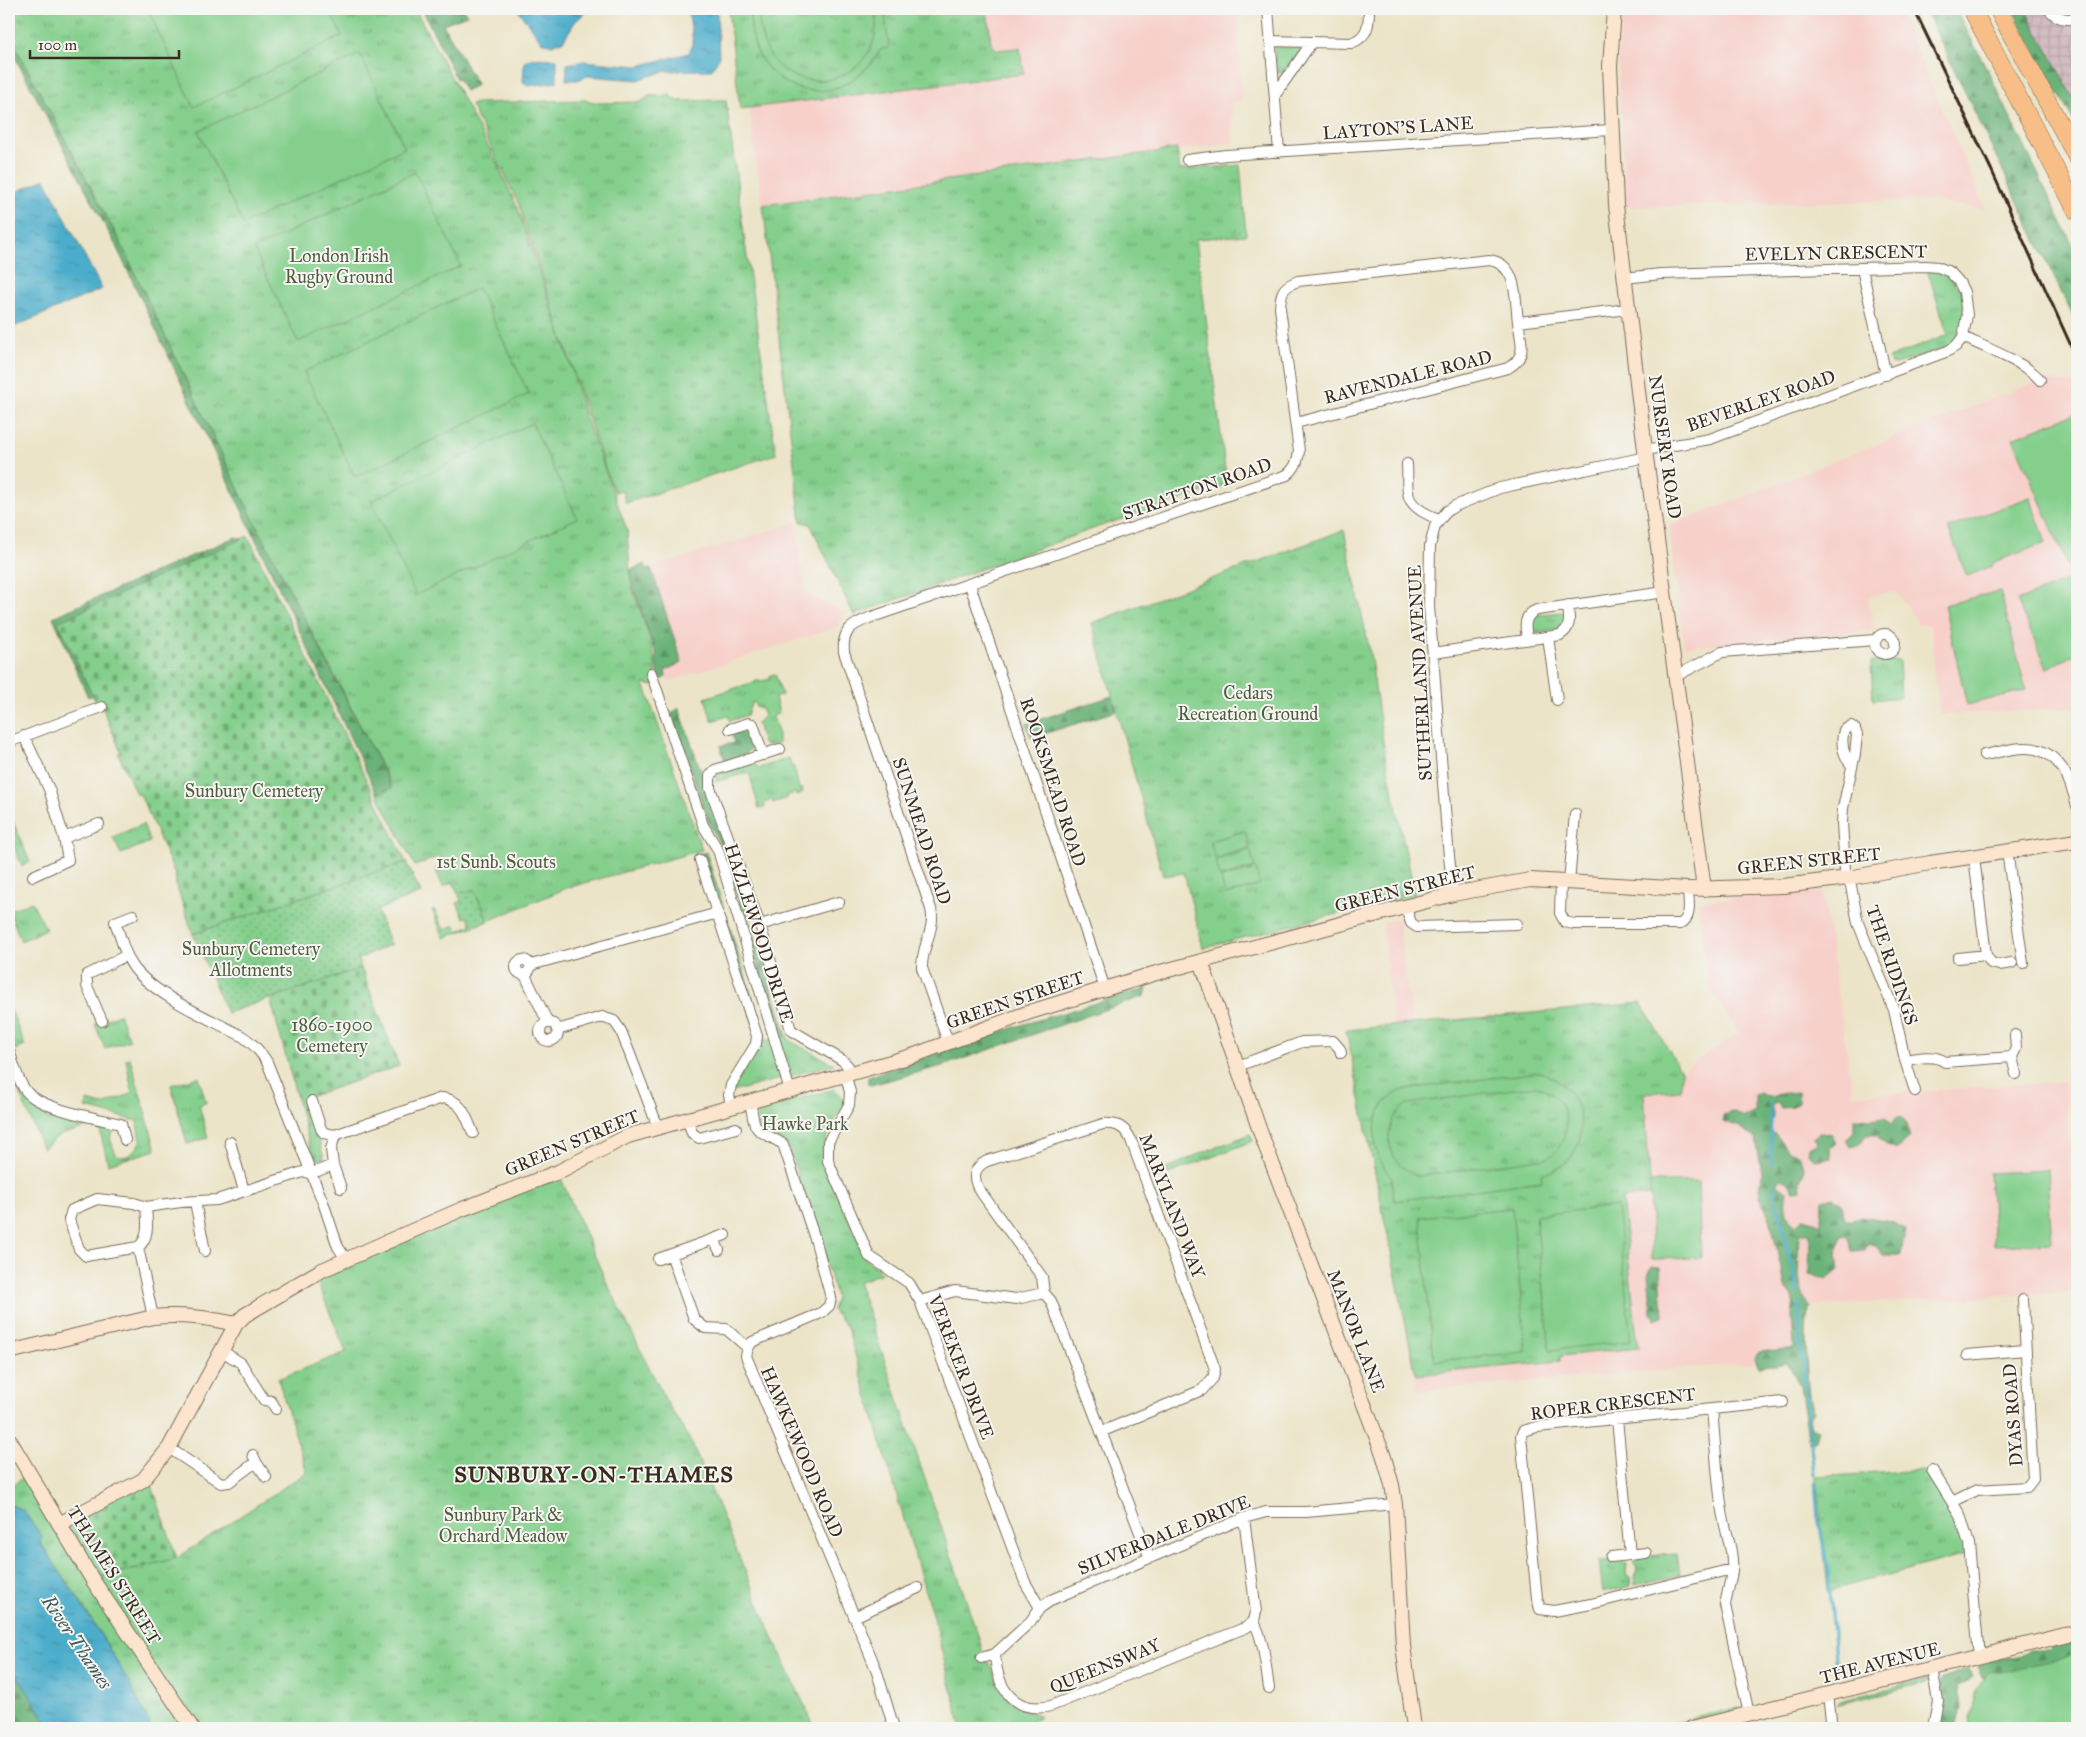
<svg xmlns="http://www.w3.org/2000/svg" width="2086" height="1737" font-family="'IM FELL Great Primer',serif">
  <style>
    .built { fill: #f7d0ca }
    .industrial { fill: url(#industrial-grid) }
    .grass { fill: url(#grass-tufts); stroke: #607c55 }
    .forest { fill: url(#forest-firs); stroke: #536e4b }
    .cemetery { fill: url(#cemetery-stones); stroke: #607c55 }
    .garden { fill: url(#garden-dots); stroke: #607c55 }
    .pitch { fill: #84cf8c; stroke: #607c55; fill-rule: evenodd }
    .water { fill: url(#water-ripples); stroke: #446c74 }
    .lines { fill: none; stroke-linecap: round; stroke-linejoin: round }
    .stream { stroke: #4cadcb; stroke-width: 3 }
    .street-casing { stroke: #796b5a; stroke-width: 12 }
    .secondary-casing { stroke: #796b5a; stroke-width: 16 }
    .highway-casing { stroke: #796b5a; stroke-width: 19 }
    .street { stroke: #fff; stroke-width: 10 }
    .secondary { stroke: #fce5cf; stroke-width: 14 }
    .highway { stroke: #f7be87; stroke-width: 18 }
    .rail { stroke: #3b2a1e; stroke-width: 3 }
    .labels { text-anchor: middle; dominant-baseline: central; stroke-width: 4; stroke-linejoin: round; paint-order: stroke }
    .street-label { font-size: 18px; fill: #3b2a1e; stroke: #f6f6f2 }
    .park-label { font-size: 18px; fill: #515c3f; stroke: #f6f6f2 }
    .water-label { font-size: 19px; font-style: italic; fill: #41585b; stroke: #f6f6f2 }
    .district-label { font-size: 22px; font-weight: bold; letter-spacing: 1px; fill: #3b2a1e; stroke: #f6f6f2 }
  </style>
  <defs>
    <pattern id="industrial-grid" width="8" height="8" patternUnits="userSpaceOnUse" patternTransform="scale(1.25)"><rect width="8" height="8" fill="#d2bec2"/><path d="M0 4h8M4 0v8" fill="none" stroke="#b5a3a6"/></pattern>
    <pattern id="grass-tufts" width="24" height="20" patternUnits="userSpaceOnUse" patternTransform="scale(1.25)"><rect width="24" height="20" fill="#84cf8c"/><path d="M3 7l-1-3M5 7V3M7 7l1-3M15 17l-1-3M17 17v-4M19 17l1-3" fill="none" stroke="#6da872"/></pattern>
    <pattern id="forest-firs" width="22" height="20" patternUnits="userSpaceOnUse" patternTransform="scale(1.25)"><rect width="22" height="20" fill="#6bb278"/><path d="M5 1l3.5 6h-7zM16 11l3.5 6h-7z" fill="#599162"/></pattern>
    <pattern id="cemetery-stones" width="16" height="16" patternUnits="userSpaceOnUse" patternTransform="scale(1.25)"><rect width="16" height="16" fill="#84cf8c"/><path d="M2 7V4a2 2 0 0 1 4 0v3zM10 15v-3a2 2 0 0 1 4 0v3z" fill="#6da872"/></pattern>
    <pattern id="garden-dots" width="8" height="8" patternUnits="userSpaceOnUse" patternTransform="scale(1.25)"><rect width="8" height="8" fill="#84cf8c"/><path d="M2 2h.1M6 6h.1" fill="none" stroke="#6da872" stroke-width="1.8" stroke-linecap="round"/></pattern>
    <pattern id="water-ripples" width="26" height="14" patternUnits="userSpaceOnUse" patternTransform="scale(1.25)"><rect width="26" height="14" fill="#4cadcb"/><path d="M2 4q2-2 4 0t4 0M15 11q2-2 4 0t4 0" fill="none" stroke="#408da4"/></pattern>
  </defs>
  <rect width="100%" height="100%" fill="#f6f6f2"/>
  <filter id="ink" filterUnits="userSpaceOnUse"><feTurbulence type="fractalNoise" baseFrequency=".02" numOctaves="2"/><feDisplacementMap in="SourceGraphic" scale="10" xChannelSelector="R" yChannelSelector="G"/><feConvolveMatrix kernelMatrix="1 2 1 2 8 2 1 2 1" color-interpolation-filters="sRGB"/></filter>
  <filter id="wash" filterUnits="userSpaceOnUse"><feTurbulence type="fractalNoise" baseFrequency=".0096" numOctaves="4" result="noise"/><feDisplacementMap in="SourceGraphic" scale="20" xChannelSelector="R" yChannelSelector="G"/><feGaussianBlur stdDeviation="1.12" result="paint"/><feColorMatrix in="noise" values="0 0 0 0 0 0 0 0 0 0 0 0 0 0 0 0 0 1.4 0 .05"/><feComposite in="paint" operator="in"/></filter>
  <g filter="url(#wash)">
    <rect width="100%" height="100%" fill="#ece4c8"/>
    <path class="built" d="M728,9h510l4,93 -10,1 1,40 -470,62 -14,-96h-9z
      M1622,9h276l88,201 -53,-10 -307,7 -8,-144z
      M2040,380l37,3v332l-3,-7 -134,7 -7,-48v-30l-4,-12h-12l-2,-7 -19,-26 -27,4 -1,15h3l3,19 -190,17 -15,-121z
      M796,522l6,53 5,19 38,19 -8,14 -170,55 -16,-114z
      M1823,892l30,203 213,-13 8,210 -278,15 2,52 -380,32 -72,-361 47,-5 -10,-103 15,-3 14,104 229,-20 40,68 58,-38 -29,-44 -13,-88z"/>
    <path class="industrial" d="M2025,9h52v96l-49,-90z"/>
    <path class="grass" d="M9,9h406l80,150 23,50 51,151 17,58 41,112 4,54 21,61 4,28 -2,13 -10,-2 58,166 -135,38 -79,33 -14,-32 -9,4 -2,-2 -5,2 -5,-11 -10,5 -7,-17 9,-4 -5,-10 -25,10 -38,-72 15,-7 -147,-284 -125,-261 -111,-207z
      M728,9h259l4,34 6,7 23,-2 4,26 -284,35z
      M1274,47l25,1 1,3 -15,22 -8,-1z
      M669,95l9,6 48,-1 20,150 30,204 -150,49 -4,-13 -7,2 -9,-21 -87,-266 -48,-100 5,-2 109,-3 15,3 41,-1 8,-6z
      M1177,149l3,21 60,-5 6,70 -50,4 31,245 -126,42 -247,89 -44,-91 -9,-2 -38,-317z
      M1926,266l12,1 26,25 -1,45 -16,10 -51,17 -5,-1 -3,-5 60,-23z
      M1344,530l26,123 15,102 30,139 -212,54 -19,-75 -21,3 -71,-253z
      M1562,612l3,2 -1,15 -32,5 -1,-12 3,-7z
      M1899,660l2,37 -28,3 -2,-38z
      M775,674l7,21 -7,3 4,15 -6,3 5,16v12l-11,2 -4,-2 -6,-21 7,-7 -3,-8 -6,-2 1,-2 -4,-2 -5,13 -17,6 -2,-5 -16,5 -7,-23 55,-18 1,1 9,-2v-4z
      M789,758l3,9h2l5,22h3l1,4 -7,3 -1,-3 -9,3 1,2 -14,5 -1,-3 -8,3 1,4 -6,2 -10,-37 -34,10 5,-10 33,-9 6,5z
      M9,812l21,50 -8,4 -13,-31z
      M143,824l7,18 -29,12 -8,-17z
      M32,902l14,27 -25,12 -12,-31z
      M1641,1003l40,68v19l-37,3 7,102 -29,3 16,150 -78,8v5l-144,14 -70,-345z
      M9,1005l16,41 -10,4 -6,-17z
      M119,1014l11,26 -25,9 -10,-25z
      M787,1036l3,5 44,23 -102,28 27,-50z
      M130,1058l26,92 -48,14 -10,-42 15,5 1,4 -4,7 6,17c13,5 17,-3 24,-13l-3,-21 -51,-13 1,-7 16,4 27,-11 2,-3 -6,-32z
      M199,1077l7,26 -7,2 9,33 -21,6 -16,-59z
      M17,1087c17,27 41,26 69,32l1,8 -29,9 -15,13z
      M835,1089l6,6 3,9c-10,18 -23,36 -21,57l43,98 16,14 -24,9 123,362 3,18h5c13,29 17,43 50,53l1,3 -28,10h-50l-30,-114 -85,-287 -15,-17 4,-12 -2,-9 -46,-144 -28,-15 -4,-20z
      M1251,1134l2,7 -100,39v-5l48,-22z
      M558,1172l46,105 60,120 28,47 83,198 40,86h-623l-100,-149 85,-21 130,-86 -29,-93 68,-27 -32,-78z
      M1924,1470l26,40 23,42 -145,39 -12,-114z
      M24,1477l161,251h-34c-29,-66 -72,-128 -112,-188l4,-2 -20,-28 -14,-6v-16z
      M1677,1554l3,21 -45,10 -1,-8 3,-8 -4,-8 13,-5z
      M1618,1561l9,2 -1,11 4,3 1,9 -28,7 -4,-31z
      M1928,1678l2,3 -94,24 4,-4z
      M1740,1707v5l-64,16h-23z"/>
    <path class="forest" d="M417,9l47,1 3,5 -24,9 34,61 -12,6 -6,-11 -3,-1 -33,-68h-5z
      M1925,9h30l29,54 93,191v71z
      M2012,9h13l52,96v22z
      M9,35l111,207 125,261 147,285 -15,6 -262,-550 -106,-198z
      M235,537l12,3 -149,153 -10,4 -35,-80z
      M645,564l2,5 4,-1 31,94 -17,9 1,6 -6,3 -4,-17v-10l-23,-67 -3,-16z
      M1112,696l4,15 -85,27 -5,-14z
      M679,708l40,115 68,213 -7,2 -58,-190 -13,-25 -38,-109z
      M740,732l6,1 6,5 1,9 -6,6 -22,8 -5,-15 14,-3 -2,-9z
      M706,852l60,189 -7,1 -55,-178 -12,-8z
      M1147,988l-2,8 -203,70 -71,19 -3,-1v-7l153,-52z
      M1798,1092l1,9 -7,6 -11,1 -3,-6 -5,3v11l-4,13 9,8 10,14 10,4 7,14 -5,11 1,10 -8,1 -4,-8 -8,-4 -5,5 11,7c-2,13 -3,26 9,34l7,-7 12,3 6,4 1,-24 11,-4 9,6 2,15 7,3 9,-5 32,5 13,9 -4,25h-18l-7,-10 -8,-2 -3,7 -13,1 -3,-14 -8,-1 -4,17 2,17 -11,9 -19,-5 1,-41 -11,1c-1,21 -3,58 11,73 -7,11 -3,80 0,94 1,4 3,8 4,12l-4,4 2,10 6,3 -3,10 -6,3 -9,-57 -13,-23 -28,5 -4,-10 5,-6 34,-4 -2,-33 2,-16 -9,-13 -15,-68 -11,-21 3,-24 -6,-34 -16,-12 -17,-6v-6l9,-3 13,5 10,-5v-17l5,-2 8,4 7,-1 2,-2z
      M1901,1116l4,5 5,16 -13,12 -12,-5 -9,-9h-10l-7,10 -9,2 -4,-7 8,-9v-13l15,1 16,-2 6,8 5,-7z
      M1819,1133l12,1 5,9 -6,5 1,10 -16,2 -7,-6 1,-8 7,-1 1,-4 -4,-3z
      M1652,1266l8,1 3,49 -8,3 -3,-6 -4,-39z
      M2077,1637v19l-88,26 -6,-4 -5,-11 10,-6 28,-5 14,-6h18l8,-7z
      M9,1663l42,65h-42z
      M1968,1668l6,9 -16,9 3,20 -5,22h-26l10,-31 1,-17z"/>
    <path class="cemetery" d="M248,536l158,326 -213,72 -17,-49 -1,-11 -35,-80h-4l-18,-41 3,-1 -19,-45 -6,-4 -38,-81z
      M361,968l38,98 -93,32 18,60 -10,3 -44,-163z
      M148,1474l29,84 -85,21 -28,-59z"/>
    <path class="garden" d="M406,862l15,31 -44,17 13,35 -32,14 3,9 -134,45 -34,-79z
      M474,889l14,32 -44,17 -12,-28 2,-1 10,21 11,-5 3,6 13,-6 -3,-8 -4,1 -7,-15 4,-2 -3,-8 5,-2 2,2z"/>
    <path class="pitch" d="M156,9h173l13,27 -148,71 -45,-95z
      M749,9h9c2,14 2,28 9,41 22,46 94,38 107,-11 3,-10 2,-20 1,-30h9l5,39 -8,1c-26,45 -82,60 -117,14 -12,-15 -13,-36 -15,-54z
      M360,54l45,94 -162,76 -45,-93z
      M415,172l46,94 -163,76 -44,-93z
      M478,288l51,106 -174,83 -51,-105z
      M2077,413v160l-5,2 -59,-137z
      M532,423l45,95 -161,77 -45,-94z
      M2030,497l16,46 -52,19 -2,4 -25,10 -19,-48z
      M2068,580l9,21v53l-30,14 -30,-67z
      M2000,591l26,99 -59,15 -23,-100z
      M1245,831l5,17 -35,10 -5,-17z
      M1250,850l5,17 -35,10 -4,-17z
      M1256,869l4,16 -35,10 -4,-17z
      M1539,1072c54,15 57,93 2,102l1,7 -148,20 -3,-22h2c-26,-26 -26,-80 14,-90zM1536,1086c35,10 40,52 12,72l-129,18c-34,-11 -40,-51 -12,-72z
      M2047,1170l5,73 -58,2 -5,-72z
      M1650,1182h48l3,76 -49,1z
      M1617,1206l14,135 -81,9 -14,-135z
      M1512,1208l14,144 -92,9 -14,-144z
      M2077,1656v72h-106l-1,-13 6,-27 15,-15z"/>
    <path class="water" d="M517,9h72l-14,13 -12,19 -11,4 -10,-3z
      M687,9h30l2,49 -8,12 -45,1 -29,9 -50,-4 -9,4h-12l1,-16 17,-3 54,5 51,-13c7,-13 1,-30 -2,-44z
      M533,58l24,1v23l-29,4 -5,-4 1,-20z
      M45,179l57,110 -93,40v-134z
      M9,1504l14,6 20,28 -4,3c40,60 83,121 112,187h-100l-42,-65z"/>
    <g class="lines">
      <path class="stream" d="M1770,1103l2,60
        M1773,1187l25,105
        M1799,1304l1,34 14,137
        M1815,1483l3,35 10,51 9,100"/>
    </g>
  </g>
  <g filter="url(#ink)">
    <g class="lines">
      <g class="street-casing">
        <path id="street" d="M1268,9l11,143
          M2049,9c6,10 17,11 28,10
          M1270,41l81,2c17,-6 18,-18 18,-34
          M1275,95l37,-53
          M1187,160l39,-5 385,-25
          M1862,269l24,106
          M1624,278l37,-4 265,-8 12,1 12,5 9,10 5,10 3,23 -4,22 -7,9 -8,5 -238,88 -65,11
          M1963,337c19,9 67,28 77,43
          M1296,423l212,-55c20,-11 13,-27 10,-46
          M1407,464c1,10 -1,24 2,33 4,11 20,19 30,22
          M970,585l135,404
          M1875 644a10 10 0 1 1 20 0a10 10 0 1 1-20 0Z
          M1548,637l9,63
          M1527,639c-2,-12 -4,-24 10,-29l128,-18
          M1433,653l127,-18c12,-7 9,-18 8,-30
          M651,673l52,152 15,25 72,241
          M1674,677l48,-25 153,-12
          M730,729l19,-6 4,1 10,31
          M24,736l25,53 15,49 4,22 -35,16
          M9,742l93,-35
          M780,749l-65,21 -5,6v12l50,137 31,105 51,30 6,6 2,6
          M1984,755c13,-2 29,-8 43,-7 32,1 44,32 50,58
          M1852,766c-9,-11 -12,-22 -8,-36l7,-4 4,3 2,6 -2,19 -12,54 -1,15 3,47 6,16 7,37 36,87 11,50 10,31
          M64,838l35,-14
          M2007,851l16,112
          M1974,857l12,98 5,8 8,2 13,-2
          M700,860l57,176 -1,8 -25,41 -2,10 2,10
          M1561,881l-1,32 5,9 9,2h106c13,-7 8,-22 8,-35
          M1569,882l6,-68
          M1453,894l-5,-48 -19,-240 1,-60 5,-20 12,-15 8,-5 45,-18 146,-31
          M1406,908l5,15 6,4 100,-3
          M133,915l-18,7c6,15 9,33 19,46 22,28 76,51 108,68 11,7 18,15 25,26l57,143 14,42 8,12
          M760,925l79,-23
          M1958,958l28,-3
          M516 967a7 7 0 1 1 14 0a7 7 0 1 1-14 0Z
          M531,965l187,-52
          M525,975l23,48
          M102,1021l-15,-35v-11l40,-20
          M540 1032a9 9 0 1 1 18 0a9 9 0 1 1-18 0Z
          M557,1030l45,-13 12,4 7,10 37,96
          M948,1042l-26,-74c-1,-21 14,-39 9,-59l-87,-257c-2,-21 7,-27 25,-34l418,-143c8,-7 11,-13 12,-24l-19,-143c1,-16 2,-21 18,-27l191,-21c29,4 26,38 29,62l110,-13
          M9,1051c5,13 8,29 17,40 14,18 71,27 95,33l4,16
          M2012,1057l4,17
          M1905,1060c11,-2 30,-6 40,2l67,-5 4,-9 -1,-13
          M1238,1066l64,-24 31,-1 7,8 1,4
          M845,1073l5,19 -1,13 -21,37v19l41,95 40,27 11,18 105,281 15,26
          M750,1100c5,35 4,27 33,44l33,98 15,56 -2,8 -8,7 -69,29 -4,6 -2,8 130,313 18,59
          M312,1101l9,28 3,4 11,2
          M687,1118l5,15 7,5 37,-10
          M230,1142l14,49
          M333,1165l-2,-16 4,-14 107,-37c20,2 24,18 31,35
          M310,1174l23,-9 8,23
          M195,1202l10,49
          M714,1239l5,11
          M138,1247c12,-8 9,-27 8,-40
          M671,1254l23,65 11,9 21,1 22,19
          M658,1259l67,-24
          M1044,1293l-2,-16 -64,-89c-6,-13 -3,-21 9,-27l116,-37c14,-1 22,3 28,16l84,229 -2,9 -11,12 -101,42
          M920,1301l35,-10 61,8 28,-6 7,8 98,255
          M153,1317l-15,-70 -52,9 -7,-7 -10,-29 3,-10 25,-11 37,4 12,4 35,-5 36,-2 92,-30
          M222,1351l19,12 23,37 7,1 5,8
          M1967,1355l58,-5
          M1712,1409l71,-7
          M1617,1419l13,136
          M169,1448l52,35 8,-1 27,-20 -3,-7
          M256,1462l10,15
          M1932,1470l28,45 9,29 10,113
          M1952,1502l25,-12 50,-3 6,-8 -10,-179
          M1244,1518l12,94 -2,9 -7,6 -196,79c-37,8 -54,-17 -56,-52l35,-32 10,-14 13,-9 191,-81 22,-6h40l89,-8
          M1611,1557l35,-4
          M1732,1569l-141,35 -37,7 -14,-2 -3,-11 -16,-162 2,-5 14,-4 175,-18c3,34 5,68 10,102 3,20 12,40 10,61l-7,33 24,109
          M854,1617l64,-29
          M1254,1621c11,23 11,42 15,67
          M981,1658l14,-4
          M1932,1669l6,31 -5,28
          M1828,1695l4,33"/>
      </g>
      <g class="secondary-casing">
        <path id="secondary" d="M1614,9l-4,57 6,139 29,245 59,439
          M1201,961l60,173 122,320 9,31 3,19 8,141 11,83
          M9,1352l144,-35c29,-3 55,1 83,7
          M9,1439l83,140 100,149
          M59,1524l84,-44 26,-32 67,-124 9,-9 75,-44 140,-61 98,-38 70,-36 284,-80 118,-44 123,-38 300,-80 77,-14 158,9 95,-3 65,-8 82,-15 147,-22
          M1692,1728l385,-96"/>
      </g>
      <g class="highway-casing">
        <path id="highway" d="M1972,9l105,202
          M1998,9l79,148"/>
      </g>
      <use href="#street" class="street"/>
      <use href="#secondary" class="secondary"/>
      <use href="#highway" class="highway"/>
      <path class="rail" d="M1914,9l77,160 86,190"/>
    </g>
  </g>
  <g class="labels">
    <g class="street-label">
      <text transform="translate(1398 128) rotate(-4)">LAYTON'S LANE</text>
      <text transform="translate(1836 253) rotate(-1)">EVELYN CRESCENT</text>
      <text transform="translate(1408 377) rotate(-14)">RAVENDALE ROAD</text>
      <text transform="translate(1761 401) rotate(-19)">BEVERLEY ROAD</text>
      <text transform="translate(1665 447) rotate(82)">NURSERY ROAD</text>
      <text transform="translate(1197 489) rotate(-19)">STRATTON ROAD</text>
      <text transform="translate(1420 673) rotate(-93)">SUTHERLAND AVENUE</text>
      <text transform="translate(1053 782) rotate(72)">ROOKSMEAD ROAD</text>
      <text transform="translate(922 831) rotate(72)">SUNMEAD ROAD</text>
      <text transform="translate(1809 861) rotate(-6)">GREEN STREET</text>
      <text transform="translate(1405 889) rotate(-14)">GREEN STREET</text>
      <text transform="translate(759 933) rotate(72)">HAZLEWOOD DRIVE</text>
      <text transform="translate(1892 965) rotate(71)">THE RIDINGS</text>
      <text transform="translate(1015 1000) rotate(-19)">GREEN STREET</text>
      <text transform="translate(572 1143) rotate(-23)">GREEN STREET</text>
      <text transform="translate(1172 1206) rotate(69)">MARYLAND WAY</text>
      <text transform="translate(1356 1331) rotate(69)">MANOR LANE</text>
      <text transform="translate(961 1367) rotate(69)">VEREKER DRIVE</text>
      <text transform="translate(1613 1404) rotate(-7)">ROPER CRESCENT</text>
      <text transform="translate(2013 1415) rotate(-94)">DYAS ROAD</text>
      <text transform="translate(802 1452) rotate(67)">HAWKEWOOD ROAD</text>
      <text transform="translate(1164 1535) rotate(-22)">SILVERDALE DRIVE</text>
      <text transform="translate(114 1575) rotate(58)">THAMES STREET</text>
      <text transform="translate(1880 1663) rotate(-14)">THE AVENUE</text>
      <text transform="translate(1105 1666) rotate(-22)">QUEENSWAY</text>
    </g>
    <g class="park-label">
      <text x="339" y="256">London Irish<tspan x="339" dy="21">Rugby Ground</tspan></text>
      <text x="1248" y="693">Cedars<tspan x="1248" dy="21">Recreation Ground</tspan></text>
      <text x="254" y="791">Sunbury Cemetery</text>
      <text x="496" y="862">1st Sunb. Scouts</text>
      <text x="251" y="949">Sunbury Cemetery<tspan x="251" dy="21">Allotments</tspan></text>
      <text x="332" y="1025">1860-1900<tspan x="332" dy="21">Cemetery</tspan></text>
      <text x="805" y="1124">Hawke Park</text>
      <text x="503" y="1515">Sunbury Park &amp;<tspan x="503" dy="21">Orchard Meadow</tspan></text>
    </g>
    <g class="water-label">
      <text transform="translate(77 1642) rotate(56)">River Thames</text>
    </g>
    <g class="district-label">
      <text x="594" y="1474">SUNBURY-ON-THAMES</text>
    </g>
  </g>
  <rect width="2086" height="1737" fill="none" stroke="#f6f6f2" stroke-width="30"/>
  <path d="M30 50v8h149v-8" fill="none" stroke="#3b2a1e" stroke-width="2.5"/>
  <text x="38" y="50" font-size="15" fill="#3b2a1e" stroke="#f6f6f2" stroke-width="4" paint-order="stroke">100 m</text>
</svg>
